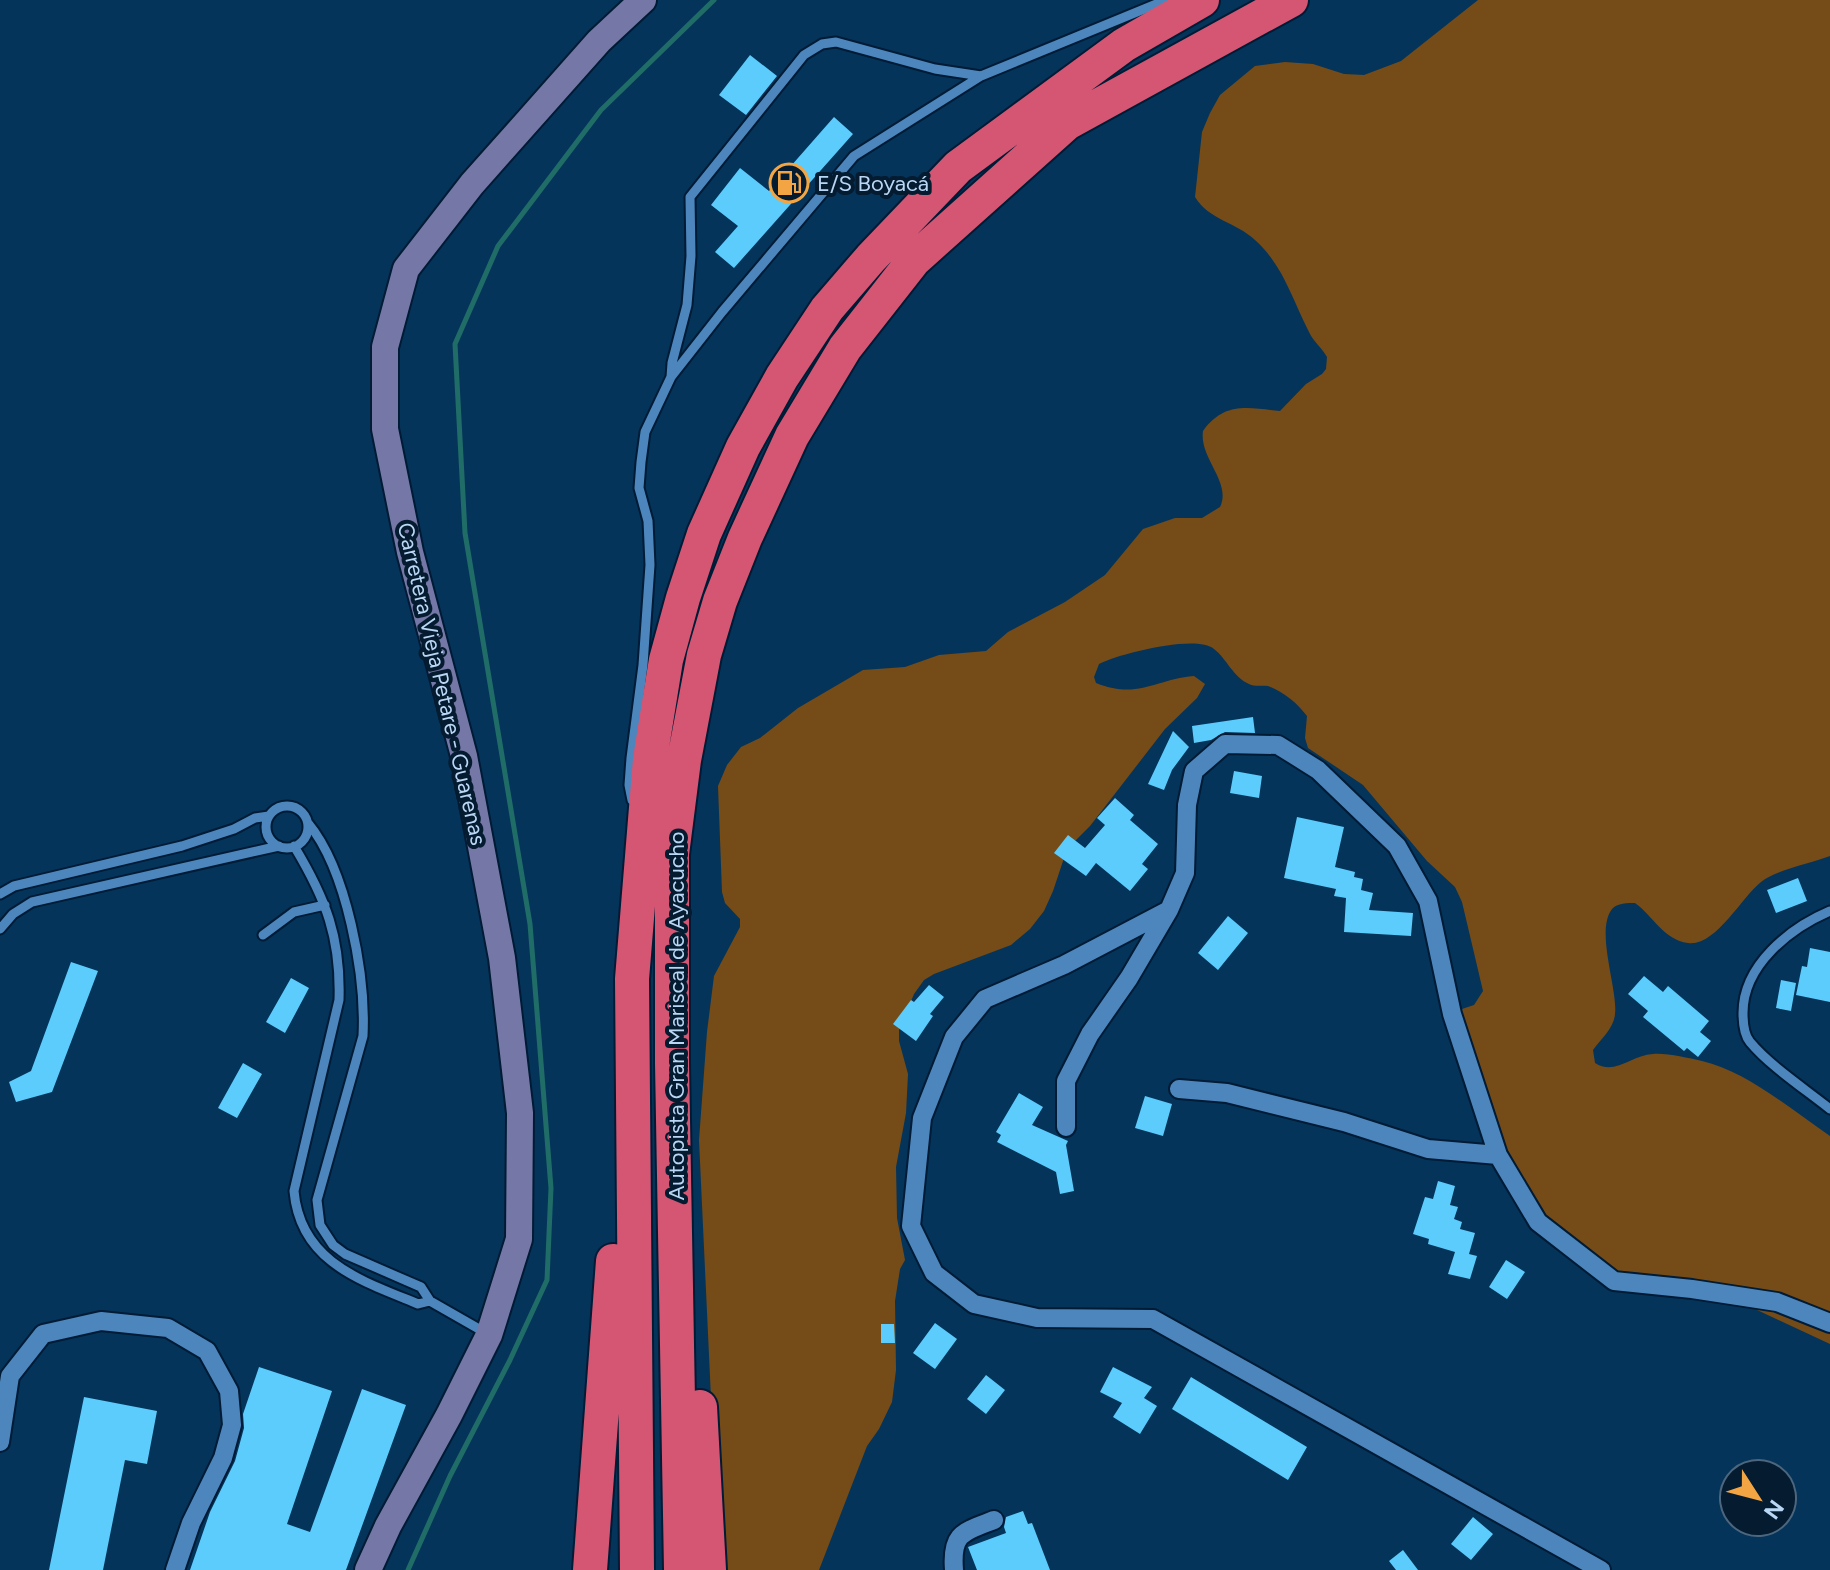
<svg xmlns="http://www.w3.org/2000/svg" width="1830" height="1570" font-family="Figtree,sans-serif">
  <style>
    .green { fill: #754c18 }
    .lines { fill: none; stroke-linecap: round; stroke-linejoin: round }
    .stream { stroke: #206d68; stroke-width: 5 }
    .building { fill: #5bccfc }
    .lane-casing { stroke: #001b35; stroke-width: 13 }
    .street-casing { stroke: #001b35; stroke-width: 22 }
    .secondary-casing { stroke: #001b35; stroke-width: 30 }
    .highway-casing { stroke: #001b35; stroke-width: 38 }
    .lane { stroke: #4c86bc; stroke-width: 9 }
    .street { stroke: #4c86bc; stroke-width: 18 }
    .secondary { stroke: #7578a6; stroke-width: 26 }
    .highway { stroke: #d45673; stroke-width: 34 }
    .labels { text-anchor: middle; dominant-baseline: central; stroke-width: 8; stroke-linejoin: round; paint-order: stroke }
    .poi-label { font-size: 22px; fill: #b9d6f4; stroke: #041b30; text-anchor: start }
    .street-label { font-size: 22px; fill: #b9d6f4; stroke: #041b30 }
  </style>
  <rect width="100%" height="100%" fill="#05345a"/>
  <path class="green" d="M1478,0h352v856c-18,7 -55,14 -69,26 -20,16 -46,65 -73,61 -24,-3 -35,-27 -53,-40 -7,0 -18,0 -23,6 -17,22 6,80 3,105 -1,14 -14,25 -22,36l2,13c20,13 36,-8 58,-9 15,-1 34,4 49,7 44,10 90,49 128,75v208l-90,-42 -115,-21 -95,-64 -75,-200 7,-8 12,-4 9,-14 -21,-89 -7,-15 -28,-26 -64,-76 -55,-37 -3,-10 2,-22c-10,-13 -23,-24 -39,-30 -6,-1 -13,1 -19,-2 -16,-7 -22,-25 -35,-35 -18,-15 -95,5 -115,15l-5,13 2,6c42,17 60,-4 98,-7l11,8 -8,14 -32,31 -75,97 -23,23 -14,42 -9,20 -14,18 -19,16 -77,29 -10,6 -10,14 -15,36v11l9,33 -2,39 -10,54 1,51 8,42 -5,9 -5,32 1,69 -4,32 -13,27 -12,17 -48,124h-100l-20,-430 8,-108 7,-56 26,-49v-8l-15,-16 -3,-11 -4,-106 9,-21 14,-18 19,-9 38,-30 65,-38 42,-3 34,-12 47,-4 22,-19 57,-30 40,-27 38,-46 32,-11h27l18,-11c12,-25 -21,-49 -17,-76 22,-30 45,-23 77,-20l26,-27 16,-10 4,-5 1,-12c-5,-9 -14,-16 -18,-25 -17,-33 -26,-67 -54,-92 -19,-18 -46,-20 -60,-43l7,-65 8,-19 10,-18 35,-29 30,-4 28,2 31,10 20,1 37,-14z"/>
  <g class="lines">
    <path class="stream" d="M408,1570l42,-94 60,-116 37,-80 4,-92 -21,-264 -65,-391 -10,-189 43,-98 103,-136 113,-110"/>
  </g>
  <path class="building" d="M750,55l27,21 -31,39 -27,-20z
    M834,117l19,17 -119,134 -19,-16 23,-26 -27,-21 29,-37 29,23z
    M1253,717l2,16 -30,-1 -14,8 -17,3 -2,-17z
    M1173,731l16,16 -17,23 -8,20 -16,-6z
    M1234,771l28,5 -3,22 -29,-5z
    M1115,798l19,17 -4,5 28,24 -16,20 6,5 -18,22 -34,-28 -10,13 -32,-23 14,-18 17,13 20,-23 -8,-7z
    M1297,817l47,10 -9,40 20,5 -1,5 9,2 -2,11 12,3 -4,17 44,3 -2,23 -67,-4 2,-34 -12,-2 2,-7 -52,-11z
    M1798,878l9,23 -31,12 -9,-23z
    M1228,916l20,17 -30,37 -20,-17z
    M1810,948l20,4v50l-34,-7 6,-29 5,1z
    M71,962l27,9 -46,121 -36,10 -7,-20 22,-11z
    M1644,976l19,16 5,-6 41,35 -9,11 11,9 -13,16 -11,-9 -3,3 -41,-34 5,-6 -20,-17z
    M291,978l18,10 -24,45 -19,-11z
    M1781,980l15,3 -5,28 -15,-3z
    M929,985l15,12 -14,17 3,2 -17,25 -23,-17 18,-24 3,2z
    M243,1063l19,11 -25,44 -19,-10z
    M1019,1093l24,14 -11,18 36,16 -2,4 8,46 -14,3 -4,-22 -59,-30 4,-7 -5,-3z
    M1145,1096l27,8 -9,32 -28,-8z
    M1438,1181l17,5 -5,19 8,2 -4,12 8,3 -2,7 15,4 -6,21 8,2 -7,23 -22,-5 7,-22 -27,-8 1,-5 -16,-5 12,-37 8,2z
    M1506,1260l19,12 -18,27 -18,-12z
    M935,1323l22,16 -22,30 -22,-16z
    M881,1324h13l1,19h-14z
    M259,1367l73,24 -45,133 23,8 52,-143 44,16 -60,165h-156l20,-58 25,-51 9,-33 -1,-14z
    M1113,1367l39,20 -8,11 13,8 -17,28 -27,-17 9,-14 -22,-11z
    M986,1375l19,15 -19,24 -19,-15z
    M1191,1377l116,70 -19,33 -116,-71z
    M84,1397l73,14 -10,53 -22,-4 -22,110h-54z
    M1023,1511l5,13 4,-1 18,47h-73l-9,-23 38,-14 -2,-6 2,-10z
    M1473,1517l20,17 -22,26 -20,-16z
    M1403,1550l15,20h-22l-7,-9z"/>
  <g class="lines">
    <g class="lane-casing">
      <path id="lane" d="M671,377l1,-14 15,-58 4,-49 -1,-59 114,-142 18,-11 14,-2 99,27 46,7
        M632,800l-3,-15 2,-27 12,-93 7,-100 -2,-44 -9,-33 2,-26 4,-30 26,-55 51,-65 132,-156 127,-80 185,-76
        M266 827a21 21 0 1 1 42 0a21 21 0 1 1-42 0Z
        M308,823c39,47 58,153 55,213l-46,164 3,25 13,20 12,9 76,33 9,14 56,32
        M294,846c32,53 47,92 45,154l-45,191c6,68 62,88 117,110l7,3 12,-3
        M0,894l14,-8 168,-40 52,-17 21,-11 14,-2
        M1830,911c-40,17 -87,54 -87,102 0,9 1,22 7,29 20,24 55,47 80,67
        M0,929l13,-15 19,-12 247,-56
        M263,935l31,-23 31,-7"/>
    </g>
    <g class="street-casing">
      <path id="street" d="M1179,1089l48,4 117,29 84,27 70,6
        M1066,1127v-46l24,-47 39,-56 40,-68
        M0,1442l10,-66 33,-42 58,-13 67,7 39,23 22,40 3,34 -9,33 -32,65 -16,47
        M954,1570c-3,-37 9,-38 40,-50
        M1601,1570l-448,-251 -116,-1 -63,-14 -40,-31 -23,-47 11,-108 32,-81 31,-38 79,-34 105,-55 16,-37 2,-68 7,-34 31,-27 53,1 40,25 79,76 31,55 24,113 46,141 40,67 76,59 78,8 85,13 53,21"/>
    </g>
    <g class="secondary-casing">
      <path id="secondary" d="M368,1570l20,-44 61,-111 40,-80 30,-96 1,-126 -18,-155 -38,-202 -54,-204 -25,-123v-82l21,-78 66,-85 127,-143 44,-41"/>
    </g>
    <g class="highway-casing">
      <path id="highway" d="M700,1407l9,163
        M590,1570l23,-309
        M637,1570l-5,-591 18,-220 16,-99 17,-62 21,-64 39,-87 39,-70 45,-68 44,-51 87,-91 166,-122 78,-45
        M681,1570l-9,-507v-209l12,-94 20,-105 16,-54 25,-63 47,-102 53,-88 69,-88 153,-137 224,-123"/>
    </g>
    <use href="#lane" class="lane"/>
    <use href="#street" class="street"/>
    <use href="#secondary" class="secondary"/>
    <use href="#highway" class="highway"/>
  </g>
  <defs>
    <g id="fuel-ring" transform="scale(2)"><circle r="9.5" fill="#041b30" stroke="#f2a542" stroke-width="1.5"/><path d="M-5.5-6h7V0h2V4h1.3V-2.5L3-4.5l.8-.8L6-3V5H2.5V1h-1V6h-7ZM-4.2-4.7v3.2H.2V-4.7Z" fill="#f2a542"/></g>
  </defs>
  <g fill-rule="evenodd">
    <use href="#fuel-ring" x="789" y="183"/>
  </g>
  <g class="labels">
    <g class="poi-label">
      <text x="817" y="183">E/S Boyacá</text>
    </g>
    <g class="street-label">
      <text transform="translate(442 684) rotate(77)">Carretera Vieja Petare - Guarenas</text>
      <text transform="translate(676 1016) rotate(-90)">Autopista Gran Mariscal de Ayacucho</text>
    </g>
  </g>
  <g transform="translate(1758 1498) rotate(126)"><circle r="38" fill="#041b30" stroke="#4c667e" stroke-width="2"/>
  <path d="M0-6L14 30L0 20L-14 30Z" fill="#f2a542"/>
  <text y="-12" font-size="22" font-weight="bold" text-anchor="middle" fill="#b9d6f4">N</text>
  </g>
</svg>
